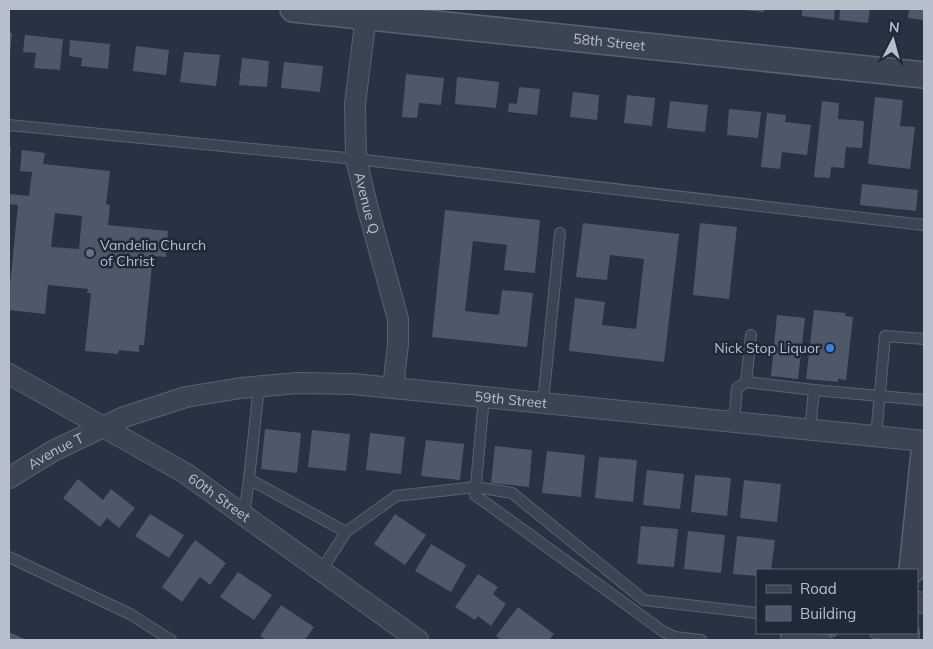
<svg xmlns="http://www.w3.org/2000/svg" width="933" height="649" font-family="Mulish,sans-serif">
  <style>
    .building { fill: #4d596b; fill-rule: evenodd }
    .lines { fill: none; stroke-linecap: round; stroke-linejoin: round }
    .service-casing { stroke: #59626f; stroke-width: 12 }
    .minor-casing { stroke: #59626f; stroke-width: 22 }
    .tertiary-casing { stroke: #59626f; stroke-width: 28 }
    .service { stroke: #3b4452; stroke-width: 10 }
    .minor { stroke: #3b4452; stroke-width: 20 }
    .tertiary { stroke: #3b4452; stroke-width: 25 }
    .worship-dot { fill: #6b7280; stroke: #202937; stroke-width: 2 }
    .shop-dot { fill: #3f7fe0; stroke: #202937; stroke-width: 2 }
    .labels { text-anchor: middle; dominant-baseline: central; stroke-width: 5; stroke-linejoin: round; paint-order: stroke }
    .street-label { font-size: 14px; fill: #b8bfcc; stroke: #202937 }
    .poi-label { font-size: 14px; fill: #b8bfcc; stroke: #202937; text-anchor: start }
  </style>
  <rect width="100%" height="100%" fill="#273242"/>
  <path class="building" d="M742,9h22v3l-22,-2z
    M802,9h33l-1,11 -32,-4z
    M840,9h30l-2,14 -29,-3z
    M909,9h15v11l-16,-2z
    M9,33h3l-2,20h-1z
    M25,35l38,4 -3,31 -26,-2 2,-15 -13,-1z
    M70,40l40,4 -2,25 -27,-3 1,-8 -13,-2z
    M136,46l33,4 -3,25 -33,-4z
    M184,52l36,3 -4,31 -36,-4z
    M242,58l27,3 -2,26 -28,-2z
    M284,62l39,4 -3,26 -39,-4z
    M406,74l38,4 -3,27 -22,-2 -2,15 -15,-1z
    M457,77l42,5 -3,26 -41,-4z
    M519,87l21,2 -3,26 -29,-3 1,-9 8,1z
    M573,92l26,3 -2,25 -27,-3z
    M627,95l28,3 -3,28 -28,-3z
    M875,97l28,3 -3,26 15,1 -5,42 -42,-5z
    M670,101l38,4 -3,27 -38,-4z
    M822,101l17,2 -1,16 26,2 -2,27 -16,-1 -2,21 -13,-1 -1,11 -16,-1z
    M729,109l32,3 -3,26 -31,-3z
    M767,113l19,2 -1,7 26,3 -4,30 -25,-3 -2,17 -19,-2z
    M9,146l2,1 -1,13h-1z
    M22,150l23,3 -2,11 67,7 -4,33 4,1 -2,20 60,6 -2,26 -13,-1 -9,89h-5v7l-20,-2 -1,4 -33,-3 6,-58h-4l1,-4 -40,-4 -3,29 -36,-4v-15l9,-90 -9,-1v-10l20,2 3,-24 -12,-1zM55,213l27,3 -3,33 -28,-2z
    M862,184l56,6 -2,21 -56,-6z
    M445,210l95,10 -5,53 -31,-3 3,-25 -34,-4 -8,70 34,4 3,-25 31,3 -6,54 -95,-10z
    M583,223l96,11 -15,128 -95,-11 6,-53 30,4 -3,23 34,4 8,-70 -34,-4 -3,25 -31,-3z
    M700,223l37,4 -8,72 -36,-4z
    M814,310l31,3v3l8,1 -7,63 -8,-1v3l-32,-3z
    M777,315l28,3 -7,61 -27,-3z
    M265,429l36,4 -4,40 -36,-4z
    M312,430l38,4 -4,37 -38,-4z
    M370,433l35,4 -4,37 -35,-4z
    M426,440l38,4 -4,36 -39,-4z
    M495,446l37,4 -3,37 -38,-4z
    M547,451l38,4 -4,42 -39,-4z
    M599,457l38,3 -4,42 -38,-4z
    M647,470l37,4 -4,35 -37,-4z
    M695,475l36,3 -4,38 -36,-4z
    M78,479l25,21 8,-11 24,19 -16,20 -12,-10 -7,9 -37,-29z
    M744,480l37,4 -4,38 -37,-4z
    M150,514l34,21 -15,23 -34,-22z
    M395,514l31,21 -21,30 -31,-21z
    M641,526l37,3 -4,38 -37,-3z
    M688,531l37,4 -4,38 -37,-4z
    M737,536l38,4 -4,30h-14v6l-24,-2z
    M195,540l31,23 -16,22 -10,-8 -18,25 -20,-15z
    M431,544l35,21 -15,27 -36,-21z
    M238,572l34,23 -18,25 -34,-23z
    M478,574l20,13 -5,7 13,10 -15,22 -13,-10 -3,4 -20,-13z
    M281,605l33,22 -9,13h-38l-7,-4z
    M518,607l36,27 -5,6h-48l-5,-4z
    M9,632l18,8h-18z
    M811,633h26l-1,4 -25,-3z"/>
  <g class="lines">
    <g class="service-casing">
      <path id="service" d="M9,125l347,34 568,66
        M751,335l-5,47 68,8
        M484,397l-9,98 189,137 11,5 26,3
        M543,403l17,-170
        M734,422l3,-34 9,-6
        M810,430l4,-40 110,10
        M876,437l9,-101 39,3
        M249,479l10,-93
        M244,515l5,-36 97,53 50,-36 80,-9 36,6 132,107 113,13
        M9,557l121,57 41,26
        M321,571l25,-39
        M786,633v3l41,4
        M875,633l31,3"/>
    </g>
    <g class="minor-casing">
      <g id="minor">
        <path id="s1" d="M366,16l-11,88 1,55 12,50 30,110v25l-5,44"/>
        <path id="s2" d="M9,374l176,99 233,167"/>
        <path id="s3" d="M9,478l44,-27 71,-34 62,-20 55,-9 57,-5 55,1 571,57"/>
        <path d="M917,602l7,1"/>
      </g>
    </g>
    <g class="tertiary-casing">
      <g id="tertiary">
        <path id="s4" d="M293,9l631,66"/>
        <path d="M912,570l12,-117"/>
        <path d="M905,640l1,-7"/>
      </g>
    </g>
    <use href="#service" class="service"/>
    <use href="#minor" class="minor"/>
    <use href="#tertiary" class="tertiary"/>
  </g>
  <circle class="worship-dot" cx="90" cy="253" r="5"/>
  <circle class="shop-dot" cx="830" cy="348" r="5"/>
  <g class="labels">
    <g class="street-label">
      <text stroke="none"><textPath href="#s4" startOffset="318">58th Street</textPath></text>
      <text stroke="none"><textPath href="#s1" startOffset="189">Avenue Q</textPath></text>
      <text stroke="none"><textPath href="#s3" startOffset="522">59th Street</textPath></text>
      <text stroke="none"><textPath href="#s3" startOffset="54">Avenue T</textPath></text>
      <text stroke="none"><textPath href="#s2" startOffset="244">60th Street</textPath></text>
    </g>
    <g class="poi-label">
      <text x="100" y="245">Vandelia Church<tspan x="100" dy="16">of Christ</tspan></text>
      <text x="820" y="348" text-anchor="end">Nick Stop Liquor</text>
    </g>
  </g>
  <rect width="933" height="649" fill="none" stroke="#b8bfcc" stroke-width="20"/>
  <rect x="756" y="569" width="162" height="65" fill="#202937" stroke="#5d6573"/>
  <rect x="766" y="585" width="25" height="8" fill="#3b4452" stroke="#5d6573"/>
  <text x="800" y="594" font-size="15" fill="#b8bfcc">Road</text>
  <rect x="766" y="606" width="25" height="15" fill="#4d596b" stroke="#5d6573"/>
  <text x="800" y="619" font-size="15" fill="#b8bfcc">Building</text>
  <g transform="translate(893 40) rotate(6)" stroke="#202937" stroke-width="4" paint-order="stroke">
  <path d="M0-4L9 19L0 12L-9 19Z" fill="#b8bfcc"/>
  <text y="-8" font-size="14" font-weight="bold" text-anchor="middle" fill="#b8bfcc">N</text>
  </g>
</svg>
